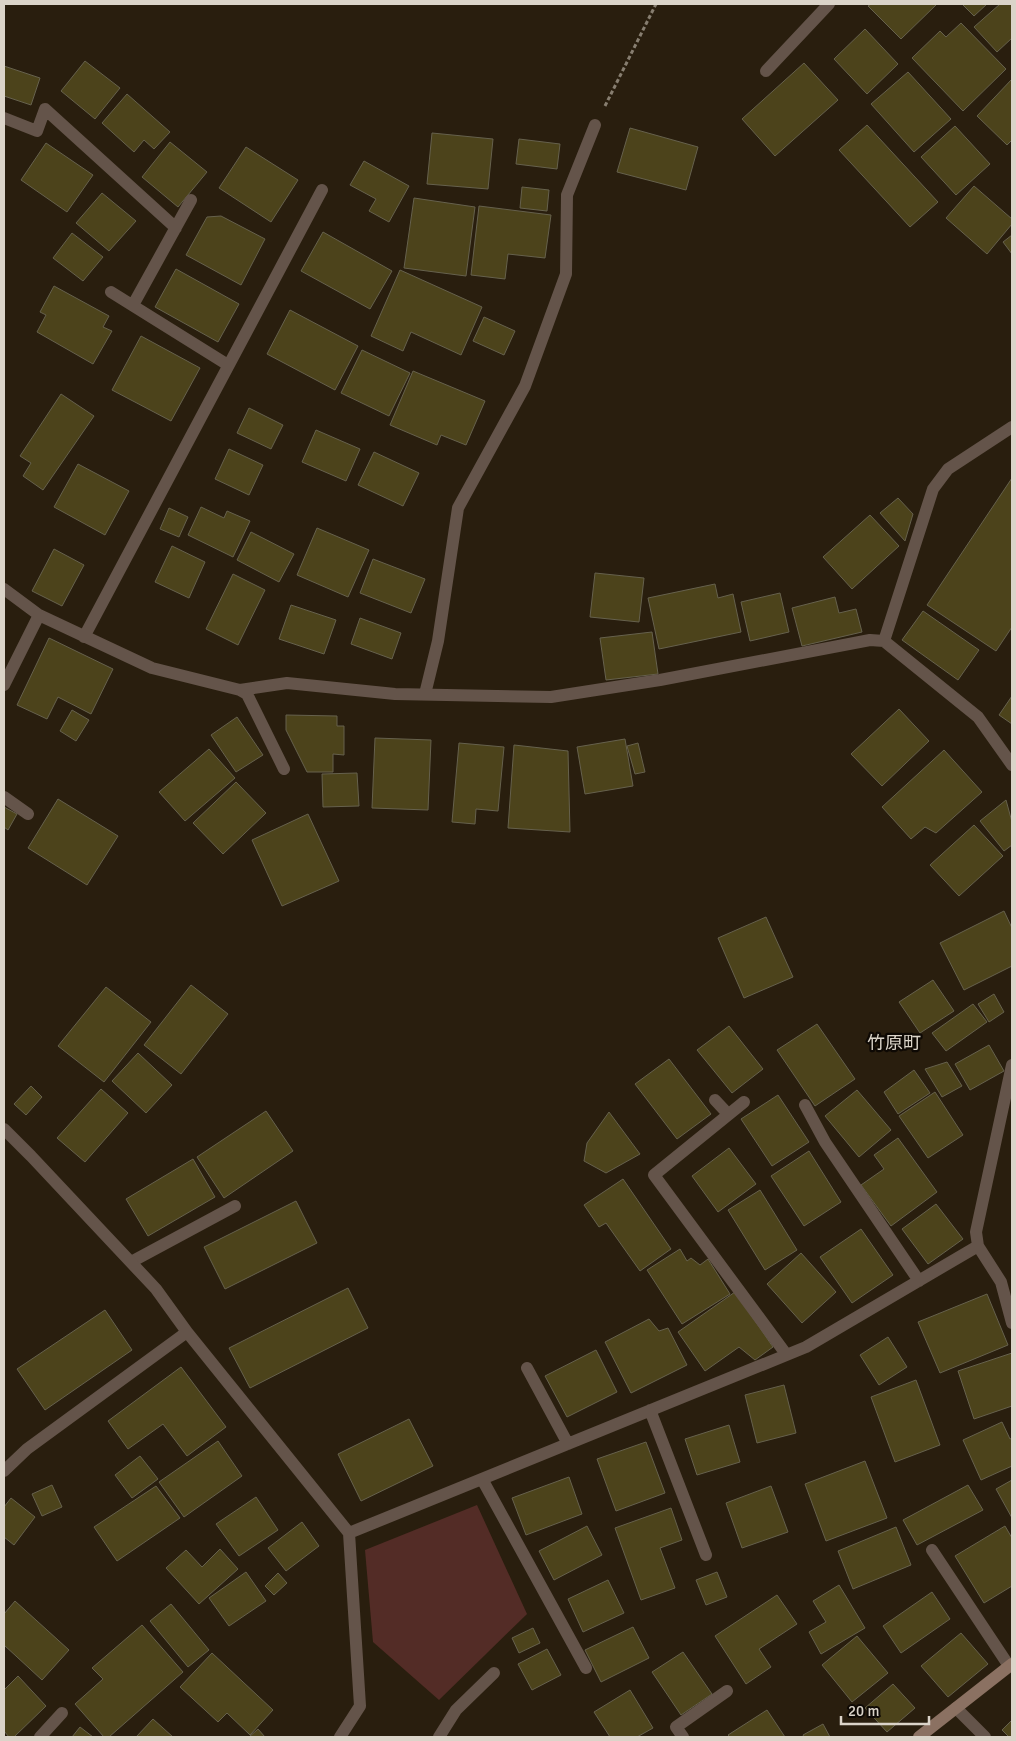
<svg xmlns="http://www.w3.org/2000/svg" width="1016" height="1741" font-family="Signika,'Noto Sans JP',sans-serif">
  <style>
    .green { fill: #532c26 }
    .building { fill: #4c431b; stroke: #66614d }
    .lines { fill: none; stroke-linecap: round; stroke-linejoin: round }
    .path { stroke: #877e70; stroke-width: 3; stroke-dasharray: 4 2.5; stroke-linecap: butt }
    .lane { stroke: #64544a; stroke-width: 12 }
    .street { stroke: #64544a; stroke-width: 12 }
    .secondary { stroke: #8b7162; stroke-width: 12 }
    .labels { text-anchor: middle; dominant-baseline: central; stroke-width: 4.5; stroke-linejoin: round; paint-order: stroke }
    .quarter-label { font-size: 18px; fill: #dbd4c9; stroke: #0e0904 }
  </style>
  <rect width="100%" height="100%" fill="#291e0e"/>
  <path class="green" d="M477,1505l50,109 -88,86 -66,-58 -8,-92z"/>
  <path class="building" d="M871,4h66l-36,35 -33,-33z
    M962,4h25l-13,12z
    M1000,4h12v34l-15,14 -23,-25z
    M961,23l45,46 -43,42 -51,-53 28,-27 6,6z
    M865,29l33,35 -31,30 -33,-35z
    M85,61l35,27 -25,31 -34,-28z
    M804,63l34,37 -63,56 -33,-37z
    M4,66l36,12 -9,27 -27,-9z
    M908,72l43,47 -37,33 -43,-48z
    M1012,79v61l-5,5 -30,-29z
    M127,94l43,38 -16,17 -10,-9 -10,12 -32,-29z
    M867,125l71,77 -28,25 -71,-77z
    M955,126l35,38 -34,31 -35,-38z
    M630,128l68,19 -12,43 -69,-18z
    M432,133l61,6 -5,50 -61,-5z
    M519,139l41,5 -3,25 -41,-5z
    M170,142l37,30 -29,35 -36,-30z
    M46,143l47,32 -26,37 -46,-32z
    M246,147l52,33 -27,42 -52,-34z
    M364,161l45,25 -20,36 -20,-11 7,-12 -26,-14z
    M974,186l38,33v5l-25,30 -41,-36z
    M522,187l27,3 -2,21 -27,-3z
    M102,193l34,28 -27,30 -33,-28z
    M414,198l61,9 -9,69 -62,-8z
    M479,206l72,9 -6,43 -37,-4 -3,25 -34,-4z
    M221,216l44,23 -24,46 -55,-30 21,-38z
    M323,232l69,39 -22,38 -69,-38z
    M72,233l31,24 -20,24 -30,-23z
    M1012,235v19l-9,-12z
    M176,269l63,35 -21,38 -63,-35z
    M400,270l82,37 -21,48 -50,-23 -8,19 -32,-15z
    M54,286l55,30 -6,11 9,4 -19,33 -56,-32 9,-17 -6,-3z
    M290,310l68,36 -23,44 -68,-36z
    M484,317l31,14 -11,24 -31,-14z
    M141,336l59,32 -29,53 -59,-31z
    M362,350l48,23 -21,43 -48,-23z
    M413,371l72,30 -19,44 -25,-10 -4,10 -47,-20z
    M61,394l33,22 -51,74 -20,-14 8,-13 -11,-7z
    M249,408l34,17 -12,24 -34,-16z
    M316,430l44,19 -14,32 -44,-19z
    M229,449l34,16 -14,30 -34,-16z
    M374,452l45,21 -16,33 -45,-21z
    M78,464l51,27 -24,44 -51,-28z
    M1012,478v149l-16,24 -69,-46z
    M898,498l15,16 -8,27 -25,-28z
    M201,507l23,11 3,-7 23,10 -17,36 -45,-22z
    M169,508l19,9 -9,20 -19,-8z
    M870,515l29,31 -47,43 -29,-32z
    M317,528l52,22 -21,47 -51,-22z
    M251,532l43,22 -15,28 -42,-22z
    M172,546l33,16 -16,36 -34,-16z
    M54,549l30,16 -22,41 -30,-15z
    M373,559l52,20 -14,34 -51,-20z
    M595,573l49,5 -5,44 -49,-5z
    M233,574l32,16 -27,55 -32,-16z
    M715,584l3,14 15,-4 8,38 -82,17 -11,-51z
    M780,593l9,39 -39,9 -9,-39z
    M835,597l4,16 17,-4 6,23 -60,14 -10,-38z
    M291,605l45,15 -12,34 -45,-15z
    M923,611l56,39 -21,30 -56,-40z
    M360,618l41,15 -9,26 -41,-15z
    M652,632l6,42 -52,6 -6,-42z
    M49,638l64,31 -22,45 -33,-17 -11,22 -30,-14z
    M1012,696v28l-13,-9z
    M899,709l30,32 -47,45 -31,-32z
    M72,710l17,10 -13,21 -16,-10z
    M286,715l51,1v10h7v29l-11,-1v18h-26l-21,-42z
    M237,717l26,38 -27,17 -25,-37z
    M375,738l56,2 -3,70 -56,-2z
    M625,739l8,47 -48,8 -8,-47z
    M459,743l45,4 -6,64 -22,-2 -1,15 -23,-2z
    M638,743l7,29 -10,2 -8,-28z
    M514,745l54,6 2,81 -62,-4z
    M209,749l26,29 -50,43 -26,-29z
    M944,750l38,42 -46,41 -11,-6 -14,12 -29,-32z
    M357,773l2,33 -36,1 -1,-33z
    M236,782l30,31 -43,41 -30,-31z
    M58,799l60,37 -31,49 -59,-37z
    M1006,800l6,22v23l-8,6 -24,-30z
    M4,807l13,7 -9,16 -4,-3z
    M308,814l31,67 -57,25 -30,-66z
    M974,825l29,31 -44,40 -29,-31z
    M1004,911l8,17v38l-48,24 -24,-47z
    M766,917l27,60 -49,21 -26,-60z
    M933,980l21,31 -34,22 -21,-31z
    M191,985l37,29 -47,60 -37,-29z
    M106,987l45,35 -47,60 -46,-36z
    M994,994l10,18 -15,10 -11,-18z
    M973,1004l14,18 -41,29 -14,-18z
    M817,1024l38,55 -40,27 -38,-56z
    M729,1026l34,43 -31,24 -35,-43z
    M989,1045l15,26 -34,19 -15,-26z
    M138,1053l34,32 -26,28 -34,-32z
    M669,1059l42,55 -34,25 -42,-55z
    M947,1062l15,24 -20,11 -17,-28z
    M914,1070l16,23 -32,21 -14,-22z
    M31,1086l11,11 -16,18 -12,-11z
    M101,1089l27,24 -43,49 -28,-24z
    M857,1090l34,40 -32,27 -34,-41z
    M935,1092l28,43 -35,23 -29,-42z
    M778,1095l31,47 -37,24 -31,-47z
    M266,1111l27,40 -69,47 -27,-41z
    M609,1112l31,42 -34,19 -22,-12 3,-18z
    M898,1138l39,54 -46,34 -30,-41 23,-16 -10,-14z
    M729,1148l27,36 -38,28 -26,-36z
    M809,1151l32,51 -37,24 -33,-50z
    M193,1159l22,38 -67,39 -22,-37z
    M623,1179l48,70 -31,22 -34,-48 -7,4 -15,-22z
    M760,1190l37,60 -32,20 -37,-60z
    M296,1201l21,42 -92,46 -21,-42z
    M936,1204l27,35 -35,25 -26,-35z
    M861,1229l32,46 -41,28 -32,-46z
    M680,1249l7,12 4,-3 9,7 8,-6 22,35 -48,30 -35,-54z
    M801,1253l35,39 -34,31 -35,-39z
    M348,1288l20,40 -118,60 -21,-40z
    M735,1292l38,55 -18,13 -16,-13 -34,24 -27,-39z
    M987,1294l21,51 -68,28 -22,-51z
    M105,1310l27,40 -87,60 -28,-41z
    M649,1319l10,12 9,-3 19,37 -56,28 -26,-51z
    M888,1337l19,30 -28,18 -19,-30z
    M596,1350l21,42 -50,25 -22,-41z
    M1012,1353v53l-38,13 -16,-48z
    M181,1367l45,60 -39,29 -24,-32 -35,25 -20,-28z
    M916,1380l24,65 -45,17 -24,-65z
    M784,1385l12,48 -39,10 -12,-48z
    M409,1419l24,47 -72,35 -23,-47z
    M1002,1422l8,17 2,-1v28l-31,14 -18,-40z
    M729,1425l11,37 -43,13 -12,-36z
    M218,1441l24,35 -58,41 -25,-35z
    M646,1442l19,51 -49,18 -19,-52z
    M140,1456l18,23 -26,19 -17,-23z
    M865,1461l22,57 -61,23 -21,-57z
    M569,1477l13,37 -56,21 -14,-37z
    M1012,1480v38l-16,-29z
    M52,1485l10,22 -20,9 -10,-22z
    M968,1485l15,25 -66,35 -14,-25z
    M156,1486l24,32 -63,43 -23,-34z
    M771,1486l17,46 -46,16 -16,-45z
    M256,1497l22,33 -39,26 -23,-32z
    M11,1498l24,19 -21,28 -10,-8v-30z
    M671,1508l11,32 -22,8 15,40 -34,12 -26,-72z
    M302,1522l17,24 -33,25 -18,-23z
    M587,1526l15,29 -48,25 -15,-29z
    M1005,1526l7,12v48l-28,17 -29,-47z
    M896,1527l15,38 -58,24 -15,-38z
    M220,1549l18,20 -39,35 -33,-36 20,-18 16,17z
    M246,1572l20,29 -37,25 -20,-28z
    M717,1572l10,25 -21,8 -10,-25z
    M278,1573l9,10 -13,12 -9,-9z
    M608,1580l16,33 -41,19 -15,-33z
    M839,1585l26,43 -44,26 -12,-22 17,-10 -13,-21z
    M932,1592l18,27 -49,34 -18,-27z
    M777,1595l20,29 -38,25 12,18 -25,17 -31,-48z
    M15,1601l54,49 -27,30 -38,-35v-31z
    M171,1604l38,46 -21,17 -38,-46z
    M142,1625l41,47 -74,65h-5l-29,-33 28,-25 -11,-11z
    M633,1627l16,31 -48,24 -16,-32z
    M533,1628l7,15 -21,10 -7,-15z
    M961,1633l27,31 -40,33 -27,-31z
    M857,1636l31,37 -36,29 -30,-37z
    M547,1649l14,26 -29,15 -14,-26z
    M683,1652l29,42 -31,21 -29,-43z
    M212,1653l61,57 -23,25 -23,-22 -9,9 -38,-35z
    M18,1676l28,30 -32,31h-5l-5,-6v-41z
    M893,1684l22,24 -28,24 -22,-24z
    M630,1690l23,38 -16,9h-27l-16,-25z
    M767,1710l18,27h-55l-2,-2z
    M153,1719l20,18h-37z
    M1012,1720v17h-3l-7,-7z
    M823,1724l7,13h-26l-1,-2z
    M80,1727l13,10h-21z
    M258,1729l7,8h-16z"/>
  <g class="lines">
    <path class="path" d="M605,106l51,-102"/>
    <path class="lane" d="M766,71l63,-67
      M425,694l13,-53 20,-133 67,-122 41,-112 1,-79 28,-70
      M131,1262l104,-56
      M956,1708l29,29"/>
    <path class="street" d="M4,118l33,13 8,-22 131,119
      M111,292l117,73
      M133,305l58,-105
      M4,589l35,26 113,53 88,22 47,-7 108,11 156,3 109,-17 210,-40 14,1 94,76 34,48
      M84,637l238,-447
      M884,641l49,-152 15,-20 64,-42
      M4,685l35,-70
      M240,690l7,4 37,75
      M4,797l24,17
      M1012,1065l-36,167 2,14 23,36 11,41
      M715,1100l13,14
      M744,1102l-90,73 132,179
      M805,1105l20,37 94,139
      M4,1129l27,27 125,133 31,43 162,201 11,173 -20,31
      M527,1368l41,76
      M650,1410l56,145
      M4,1471l23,-22 160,-117
      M482,1479l104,189
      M349,1533l457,-186 172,-101
      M932,1550l77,116
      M40,1737l22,-24
      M439,1737l17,-27 38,-37
      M683,1737l-7,-10 51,-36"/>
    <path class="secondary" d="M919,1737l93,-73"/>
  </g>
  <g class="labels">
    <g class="quarter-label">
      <text x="894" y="1043">竹原町</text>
    </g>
  </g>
  <rect width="1016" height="1741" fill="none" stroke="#dbd4c9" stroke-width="10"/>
  <path d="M841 1716v8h88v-8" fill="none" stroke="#dbd4c9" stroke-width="2.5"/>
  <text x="848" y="1716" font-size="15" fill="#dbd4c9" stroke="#0e0904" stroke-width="4" paint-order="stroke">20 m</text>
</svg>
